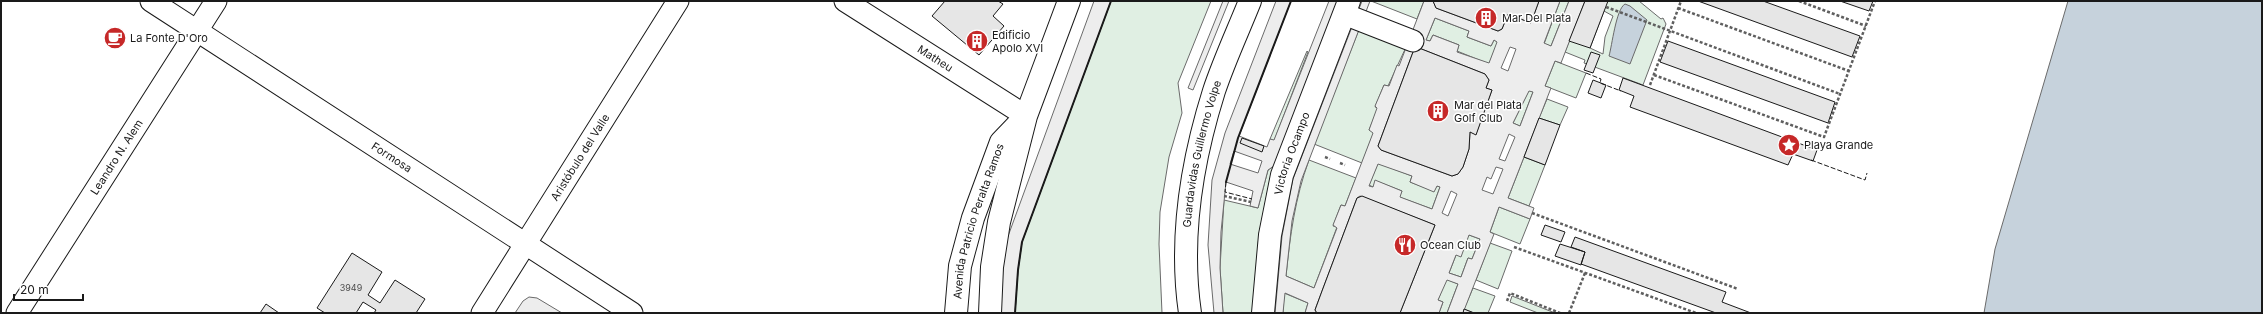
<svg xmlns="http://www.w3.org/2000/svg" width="2263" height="314" font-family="Inter,sans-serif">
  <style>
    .green { fill: #e0efe3; stroke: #6a6a6a; fill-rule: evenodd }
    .parking { fill: #ededed; stroke: #6a6a6a; fill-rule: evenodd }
    .water { fill: #c6d2dc; stroke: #6a6a6a }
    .building { fill: #e6e6e6; stroke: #1a1a1a }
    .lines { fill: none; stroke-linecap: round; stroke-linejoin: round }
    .street-casing { stroke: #1a1a1a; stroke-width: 23 }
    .secondary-casing { stroke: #1a1a1a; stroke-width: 24 }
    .primary-casing { stroke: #1a1a1a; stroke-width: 24 }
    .path { stroke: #5f5f5f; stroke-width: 2.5; stroke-dasharray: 3 2; stroke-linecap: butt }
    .street { stroke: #fff; stroke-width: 21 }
    .secondary { stroke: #fff; stroke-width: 22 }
    .primary { stroke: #fff; stroke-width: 22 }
    .fence { stroke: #1a1a1a; stroke-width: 1; stroke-dasharray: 5 2; stroke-linecap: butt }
    .wall { stroke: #1a1a1a; stroke-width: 2 }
    .labels { text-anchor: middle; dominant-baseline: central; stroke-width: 3; stroke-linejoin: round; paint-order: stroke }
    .number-label { font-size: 9px; fill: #4d4d4d }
    .poi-label { font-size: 11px; fill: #1a1a1a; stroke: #fff; text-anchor: start }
    .street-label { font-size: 11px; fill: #1a1a1a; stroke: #fff }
  </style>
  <rect width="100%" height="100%" fill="#fff"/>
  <path class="green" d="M1111,1h100l-33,82 4,30 -13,44 -9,55 -1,32 3,69h-147l3,-43 4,-28z
    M1371,1h53l-7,18z
    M1560,1h9l-18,45 -7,-2z
    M1585,1h54l22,18 2,-1 3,6 -23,61 -59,-22 1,-3 -20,-8zM1604,11l9,5 -8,21 -2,17 -13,-6z
    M1435,18l34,13 -2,6 24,9 3,-6 4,2 -9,22 -32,-13 2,-6 -26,-10 -3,6 -4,-1z
    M1360,27l47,18 -19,41 -4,-1 -9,22 3,1 -9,22 5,2 -12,31 -48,-19z
    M1307,51l1,1 -34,89 -4,-2z
    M1555,61l31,12 -10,25 -31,-12z
    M1529,90l4,2 -13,34 -7,-3z
    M1547,99l21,8 -8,18 -21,-7z
    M1524,157l21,8 -16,41 -21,-8z
    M1309,160l47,18 -11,28 -4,-1 -8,21 4,1 -23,61 -28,-12c4,-40 9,-78 23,-116z
    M1378,163l34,13 -2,6 24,9 3,-5 3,1 -8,22 -33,-12 3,-6 -26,-10 -3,6 -4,-2z
    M1274,166l-15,68 -6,79h-30l-3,-45 4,-68 34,8 10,-38z
    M1499,207l31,12 -10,25 -30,-12z
    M1469,235l11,4 -8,20 -4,-1 -7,19 -12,-4 7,-18z
    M1490,243l22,8 -14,38 -22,-9z
    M1446,279l12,5 -11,29h-8l4,-11 -5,-2z
    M1473,288l22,8 -7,17h-14l-10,-4z
    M1284,293l24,10 -3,10h-22z
    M1512,296l43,17h-17l-28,-11z"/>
  <path class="parking" d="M1094,1h17l-89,241 -4,28 -3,43h-16l3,-44 5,-30z
    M1223,1h6l-36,89 -5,-2z
    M1276,1h15l-52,135 28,11 3,-8 4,1 55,-139h9l-64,165 -6,4 -10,38 -8,-2 3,-15 -27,-9 -5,50 -1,36 3,45h-9l-6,-68 4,-65 13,-47zM1234,151l28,10 -4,12 -28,-9z
    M1362,1h8l-69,180 -9,40 -6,55 28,12 23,-60 -4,-3 8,-20 4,1 28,-73 -4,-3 8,-22 -2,-2 9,-21 5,1 8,-21 2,1 25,-65h9l3,7 62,23 4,-2 6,-15 23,9 8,-22h21l-16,42 7,3 18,-45h16l-24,62 -6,-2 -10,25 6,2 -43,110 26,10 -4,11 -31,-12 -9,25 4,2 -31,79h-16l11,-29 -11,-4 -9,20 5,2 -4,11h-39l35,-88 -75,-29 -3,2 -41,109 -1,3 2,3h-12l3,-10 -23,-10 -2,20h-8l7,-77 11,-57zM1435,18l34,13 -2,6 24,9 3,-6 3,2 -8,21 -32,-11 2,-7 -26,-10 -3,6 -4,-1zM1510,47l6,2 -8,22 -7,-3zM1419,48l66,26 4,6 -3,8 6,2 -16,44 -6,-2 -1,17 -6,18 -5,7 -6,2 -71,-26 -3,-4 35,-94zM1529,91l4,1 -13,34 -7,-3zM1509,134l6,3 -10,24 -6,-2zM1378,164l34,12 -2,6 24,10 3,-6 3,1 -8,22 -32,-12 2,-6 -27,-11 -2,7 -4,-1zM1496,167l7,2 -10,25 -11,-4 5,-13 4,2zM1451,191l6,3 -9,22 -6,-3zM1469,235l11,4 -8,20 -4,-1 -7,19 -12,-4 7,-18 5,2z
    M529,297l8,1 25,15h-47l8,-12z"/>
  <path class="water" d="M2068,1h194v312h-278l11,-64z
    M1625,4l5,2 17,14 -17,44 -21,-8c3,-10 7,-47 16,-52z"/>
  <path class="building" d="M945,1h53l5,3 -10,12 11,10 -25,29 -47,-39z
    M1433,1h106l-8,22 -23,-9 -6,15 -4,2 -62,-23z
    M1585,1h23l-18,47 -21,-7z
    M1698,1h65l97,35 -8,21z
    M1840,1h33l-4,10z
    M1668,41l167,61 -7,21 -168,-61z
    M1419,48l66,26 4,6 -3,8 6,2 -16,45 -6,-3 -1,17 -6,18 -5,7 -6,2 -71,-26 -3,-4 35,-94z
    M1591,52l9,3 -7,18 -9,-3z
    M1623,78l194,72 -4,11 -20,-7 -5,11 -158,-58 4,-11 -15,-6z
    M1593,80l13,5 -5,13 -13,-5z
    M1539,118l21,7 -15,40 -21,-8z
    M1242,138l22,8 -2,6 -22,-9z
    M1362,196l73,29 -35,88h-83l-2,-3 7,-19 35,-93z
    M1545,225l20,7 -4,10 -20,-7z
    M1575,237l151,55 -4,10 29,11h-35l-135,-49 4,-12 -14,-5z
    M1560,244l25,8 -4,13 -26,-9z
    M352,253l30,19 -14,23 12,8 15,-23 30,19 -9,14h-42l2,-3 -13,-8 -7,11h-31l-8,-5z
    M266,304l13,9h-19z
    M1464,309l10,4h-11z"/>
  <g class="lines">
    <g class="street-casing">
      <g id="street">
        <path id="s1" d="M151,1l481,312"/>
        <path id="s2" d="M845,1l181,115"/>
        <path d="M1344,14l69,27"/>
        <path id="s3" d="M17,313l199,-312"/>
        <path id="s4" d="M482,313l196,-312"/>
      </g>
    </g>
    <g class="secondary-casing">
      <g id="secondary">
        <path id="s5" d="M1190,313c-11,-75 1,-149 24,-222 10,-30 24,-60 36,-90"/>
        <path id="s6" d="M1263,313l7,-78 12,-60 67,-174"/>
      </g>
    </g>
    <g class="primary-casing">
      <g id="primary">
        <path id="s7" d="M956,313l4,-47 13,-48 28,-76 24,-25"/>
        <path d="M990,313l2,-46 7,-45 27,-106 43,-115"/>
      </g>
    </g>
    <path class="path" d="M1799,1l67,25
      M1606,7l234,87
      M1678,8l171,63
      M1654,75l170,62 51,-136
      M1650,85l31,-84
      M1325,157l5,2
      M1340,163l5,2
      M1224,196l27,6
      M1532,213l206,76
      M1514,247l182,66
      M1507,301l3,-8 50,20
      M1569,313l16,-40"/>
    <use href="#street" class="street"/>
    <use href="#secondary" class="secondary"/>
    <use href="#primary" class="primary"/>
    <path class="fence" d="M1586,73l15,6 -1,4 21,8
      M1811,160l54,20 2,-7
      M1226,182l-1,10 27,7"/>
    <path class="wall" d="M1226,182l12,-44 53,-137
      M1015,313l3,-43 4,-28 89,-241"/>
  </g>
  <defs>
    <g id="building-disc" transform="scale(1.15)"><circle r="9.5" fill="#c62828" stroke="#fff"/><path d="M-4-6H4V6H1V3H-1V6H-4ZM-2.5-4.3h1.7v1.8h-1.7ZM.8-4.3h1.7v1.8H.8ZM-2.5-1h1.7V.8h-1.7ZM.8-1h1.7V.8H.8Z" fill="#fff"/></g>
    <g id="cafe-disc" transform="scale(1.15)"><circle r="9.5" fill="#c62828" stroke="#fff"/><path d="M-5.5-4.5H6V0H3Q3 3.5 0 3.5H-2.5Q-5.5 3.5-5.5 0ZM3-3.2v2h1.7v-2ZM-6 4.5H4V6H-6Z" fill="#fff"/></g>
    <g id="sight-disc" transform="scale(1.15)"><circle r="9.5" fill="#c62828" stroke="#fff"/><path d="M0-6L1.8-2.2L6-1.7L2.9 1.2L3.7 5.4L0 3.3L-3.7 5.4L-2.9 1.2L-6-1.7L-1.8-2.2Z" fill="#fff"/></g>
    <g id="restaurant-disc" transform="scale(1.15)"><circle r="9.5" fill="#c62828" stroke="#fff"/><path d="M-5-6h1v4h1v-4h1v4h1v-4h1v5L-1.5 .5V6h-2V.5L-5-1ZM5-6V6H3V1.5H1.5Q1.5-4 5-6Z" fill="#fff"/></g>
  </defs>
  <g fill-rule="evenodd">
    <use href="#building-disc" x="1486" y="18"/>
    <use href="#cafe-disc" x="115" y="38"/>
    <use href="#building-disc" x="977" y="41"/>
    <use href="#building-disc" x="1438" y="111"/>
    <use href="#sight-disc" x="1789" y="145"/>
    <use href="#restaurant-disc" x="1405" y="245"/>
  </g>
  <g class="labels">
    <g class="number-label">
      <text x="351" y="287">3949</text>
    </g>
    <g class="poi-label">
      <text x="1502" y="18">Mar Del Plata</text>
      <text x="992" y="35">Edificio<tspan x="992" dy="13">Apolo XVI</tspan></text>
      <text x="130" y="38">La Fonte D'Oro</text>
      <text x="1454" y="105">Mar del Plata<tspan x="1454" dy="13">Golf Club</tspan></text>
      <text x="1804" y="145">Playa Grande</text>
      <text x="1420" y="245">Ocean Club</text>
    </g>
    <g class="street-label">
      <text stroke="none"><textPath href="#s2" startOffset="107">Matheu</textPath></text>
      <text stroke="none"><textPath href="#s5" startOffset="161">Guardavidas Guillermo Volpe</textPath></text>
      <text stroke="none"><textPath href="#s6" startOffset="163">Victoria Ocampo</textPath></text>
      <text stroke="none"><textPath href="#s3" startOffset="185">Leandro N. Alem</textPath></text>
      <text stroke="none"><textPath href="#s1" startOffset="287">Formosa</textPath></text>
      <text stroke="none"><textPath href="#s4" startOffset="184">Aristóbulo del Valle</textPath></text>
      <text stroke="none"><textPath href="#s7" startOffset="95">Avenida Patricio Peralta Ramos</textPath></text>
    </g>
  </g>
  <rect width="2263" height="314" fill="none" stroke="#1a1a1a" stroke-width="4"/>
  <path d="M14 294v6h69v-6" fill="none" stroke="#1a1a1a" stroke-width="2"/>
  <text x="20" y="294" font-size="12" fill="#1a1a1a" stroke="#ffffff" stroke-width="3" paint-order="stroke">20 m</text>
</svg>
